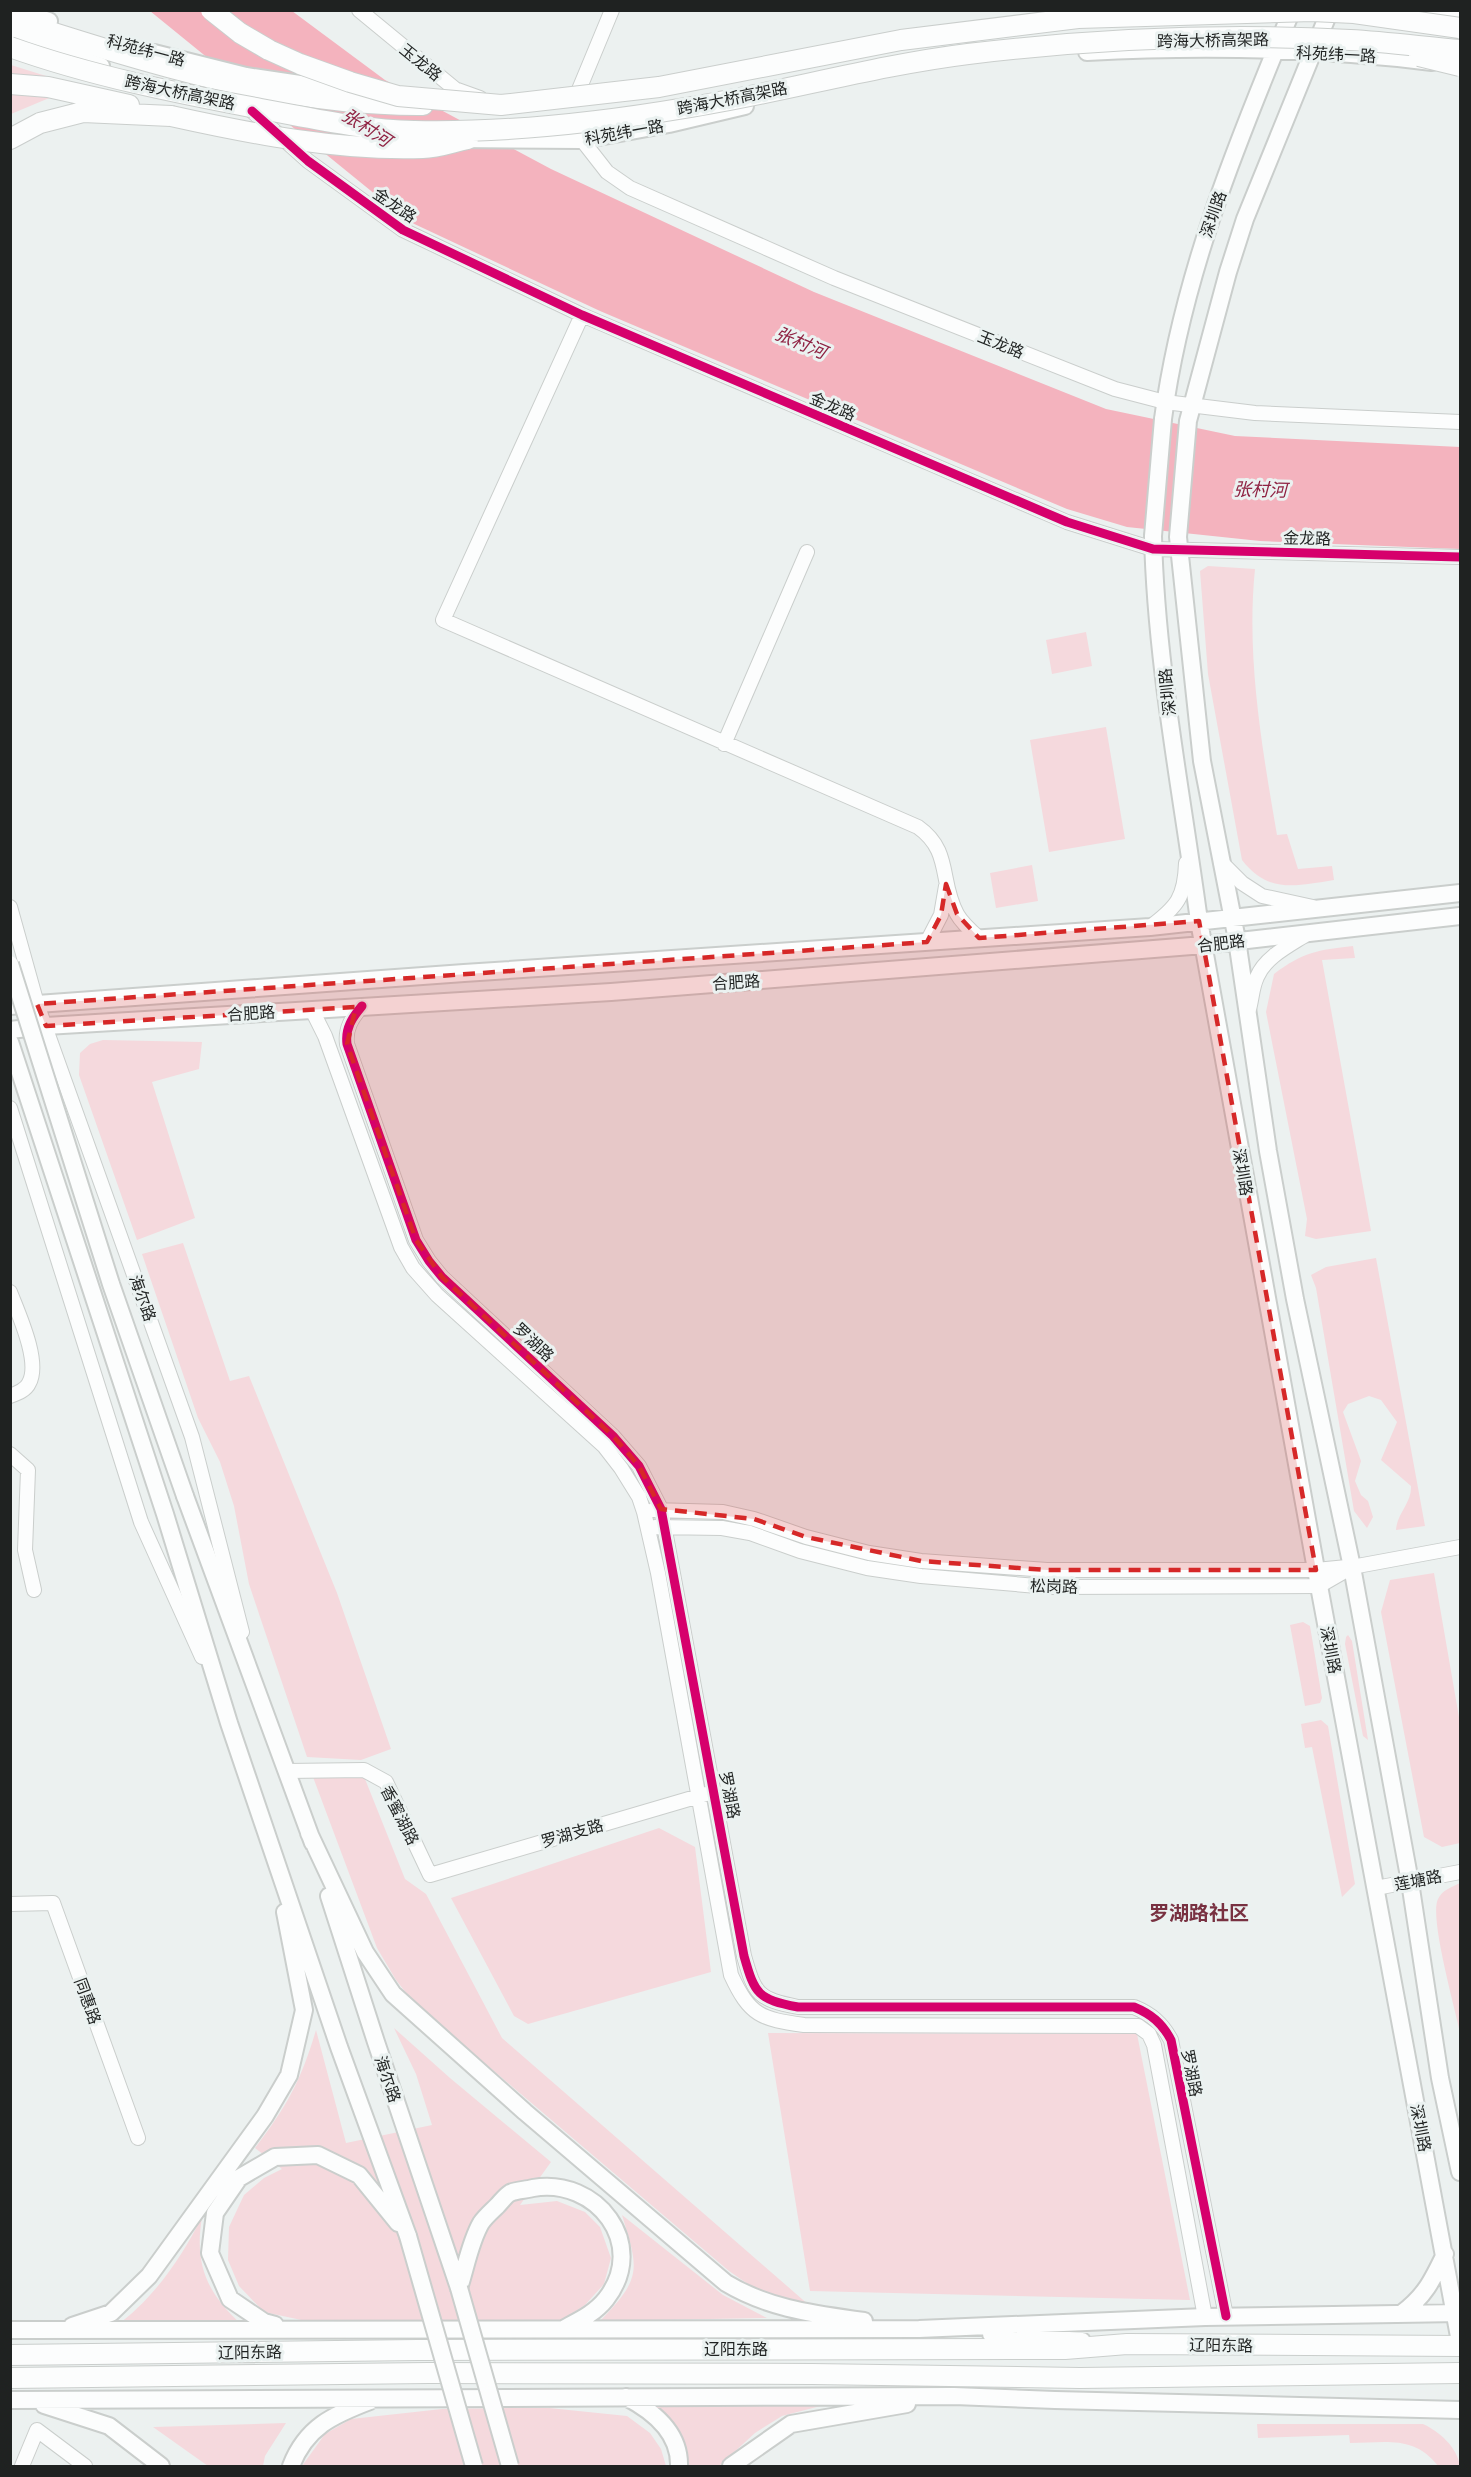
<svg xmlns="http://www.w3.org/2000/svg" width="1471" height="2477" font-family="Ubuntu,'Noto Sans SC',sans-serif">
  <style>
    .green { fill: #f5d9dd }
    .water { fill: #f4b3be }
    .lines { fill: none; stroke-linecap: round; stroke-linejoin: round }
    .minor-casing { stroke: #cacecc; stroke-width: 16 }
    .major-casing { stroke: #cacecc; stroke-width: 20 }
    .highway-casing { stroke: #cacecc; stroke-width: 22 }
    .minor { stroke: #fcfdfd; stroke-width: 14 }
    .major { stroke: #fcfdfd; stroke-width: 16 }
    .highway { stroke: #fcfdfd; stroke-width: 20 }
    .major-bridge-casing { stroke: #cacecc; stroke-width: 20; stroke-linecap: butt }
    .highway-bridge-casing { stroke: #cacecc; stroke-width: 22; stroke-linecap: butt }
    .major-bridge { stroke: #fcfdfd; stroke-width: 16 }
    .highway-bridge { stroke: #fcfdfd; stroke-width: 20 }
    .cycleway-casing { stroke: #ebf2f1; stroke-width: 13 }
    .cycleway { stroke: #d6006c; stroke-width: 9 }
    .marked { fill: #d62828; fill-opacity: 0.2; stroke: #d62828; stroke-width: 4.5; stroke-dasharray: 12 8; stroke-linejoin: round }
    .labels { text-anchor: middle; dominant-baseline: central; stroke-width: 6; stroke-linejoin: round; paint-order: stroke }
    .street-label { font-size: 16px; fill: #1f2221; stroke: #ebf2f1 }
    .water-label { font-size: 18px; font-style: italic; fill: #8f2242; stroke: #ebf2f1 }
    .quarter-label { font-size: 20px; font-weight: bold; fill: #783141; stroke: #ebf2f1 }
  </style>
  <rect width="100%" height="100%" fill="#ecf1f0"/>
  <path class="green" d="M11,65l67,21 -67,28z
    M1208,566l47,3c-9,88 7,179 22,266l10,-1 11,35 34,-3 2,14c-38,6 -66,14 -92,-20l-34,-186 -8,-103z
    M1086,632l6,34 -40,8 -6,-34z
    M1106,727l19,112 -76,13 -19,-112z
    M1032,865l6,36 -42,7 -6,-35z
    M1353,946l2,12 -33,2 49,271 -55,8 -11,-3 2,-17 -41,-207 8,-38c29,-22 44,-24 79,-28z
    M103,1040l99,2 -3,27 -47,13 43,136 -58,22 -58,-165 1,-22 10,-9z
    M183,1243l47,138 19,-5 88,217 54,156 -30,11 -54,-3 -58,-173 -15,-78 -14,-44 -22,-44 -56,-164z
    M1376,1258l49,268 -29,4c1,-17 16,-27 15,-44l-30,-26 16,-38 -16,-22 -12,-4 -21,8 -5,8 18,49 -6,20 6,14 7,6 5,16 -6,11 -13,-17 -38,-223 -5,-13 15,-8z
    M1434,1573l26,150v120l-18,4 -18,-10 -43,-225 9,-32z
    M1303,1622l7,4 12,72 -2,5 -15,3 -15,-81z
    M1348,1635l4,6 16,99 -5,-4 -18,-92 1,-7z
    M1321,1720l7,6 27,158 -13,13 -30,-150 -7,1 -4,-24z
    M363,1774l42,105 21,15 76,144 308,268 -49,-13 -32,-22 -315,-268 -18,-23 -19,-32 -64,-171z
    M659,1828l36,19 16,125 -183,52 -14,-8 -63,-118z
    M1460,1883v150c-5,-25 -31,-116 -22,-134 4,-9 14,-12 22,-16z
    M394,2028l56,50 101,84 -31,43 37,-4 28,11 15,15 11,31 -7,26 -19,21 -25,16 -67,2 -44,-3 -143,1 -42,-9 -25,-26 -11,-26 1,-33 15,-32 20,-17 18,-9 -27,-21c32,-42 46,-67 61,-118l30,113 86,-18 -16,-51z
    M768,2033l369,1 53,266 -380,-9z
    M622,2215l101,80 44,23 -167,3c42,-43 39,-51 22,-106z
    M202,2217c-8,48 5,76 40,108l-127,2c39,-29 65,-67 87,-110z
    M649,2402l183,1 -50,13 -27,17 -36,33h-35c-6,-31 -8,-45 -35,-64z
    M517,2408h32l78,8 23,17 11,16 5,17h-364l23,-32 26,-15 91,-10z
    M286,2423l-21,33 -2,10h-55l-55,-39z
    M1257,2424h166c17,8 34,23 37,42h-22c-24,-31 -52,-23 -88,-23l-1,-8 -91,3z"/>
  <path class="water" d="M150,11h142l93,69 166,89 263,123 292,117 129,27 225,11v102l-200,-8 -133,-14 -60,-18 -467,-198 -192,-90z"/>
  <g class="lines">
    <g class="minor-casing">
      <path id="minor" d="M359,10l96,79 25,9
        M578,92l34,-82
        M252,111l56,50 95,69 179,85 485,207 86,27 307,8
        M582,140l25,32 23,16 204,90 281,111 50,13 90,11 205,9
        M582,315l-139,305 475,207c34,24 21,54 39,87 5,9 14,17 22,24
        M724,744l83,-192
        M1221,862l21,21 20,13 51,11
        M10,907l27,97 155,433 50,195
        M1150,927c27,-20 35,-30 36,-64
        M927,942l14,-27 5,-29
        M362,1006c-10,12 -17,22 -15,38l69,196 13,21 13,16 171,159 26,30 22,43 83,447c11,39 14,43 54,51h336c17,7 28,16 37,33l55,276
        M1249,1009c3,-10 3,-22 8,-32 8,-20 33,-32 50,-43
        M312,1010l13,26 76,211 12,21 24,27 167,151 17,22 18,29 5,15 14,61 73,402c19,41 30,44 73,50l334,1 11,8 5,11 51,272
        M10,1108l131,414 61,135
        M10,1292c8,21 31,70 19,91 -3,7 -11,10 -19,13
        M10,1454l18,16 -3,80 9,40
        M653,1510l70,2 31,7 52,18 63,16 52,8 126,9h269l31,-3
        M655,1527l67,1 28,5 50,18 67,17 54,8 128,11 270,-1 33,-19 108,-20
        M287,1771l77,-1 22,12 44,93 276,-81
        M1376,1888l84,-16
        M10,1904l43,-1 85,235
        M22,2466l15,-36 48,36"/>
    </g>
    <g class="major-casing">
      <path id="major" d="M16,10l33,11
        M1330,10l-85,209 -17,53 -40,149 -10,116 24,224 35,179 31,211 27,148 57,268 58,315 30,196 20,94
        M1421,20l39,-8
        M10,35l91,31
        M1087,52c115,-6 231,-4 345,10
        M154,53l92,23 121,18
        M456,139l126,1 87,-16 76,-18
        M1163,419c19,-143 74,-277 129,-409
        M1153,536c3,129 29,257 46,385l120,665 141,756
        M10,1006l454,-33 686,-46 310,-34
        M10,1030l36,-4 565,-34 593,-47 256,-29
        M10,1042l155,472 64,209 110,324 69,189
        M185,1496l128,347
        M309,1833l56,119 28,42 132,118 201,171c43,26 89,31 138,38
        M329,1896l47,146 83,246
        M459,2288c7,-21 11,-46 22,-65 4,-6 11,-12 16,-17 4,-4 8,-10 13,-13 6,-3 16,-3 23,-5 63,-11 116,56 73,111 -11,14 -26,21 -41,29
        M1401,2314c24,-18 31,-33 44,-60
        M275,2325l-11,-3 -34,-23 -20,-46 5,-40 24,-35 36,-21 43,-2 41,20 39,48
        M72,2326l39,-13 38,-37 116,-160 24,-41 15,-65 -19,-98
        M10,2330l909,-1 286,-12 255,-4
        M991,2334l91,7
        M626,2397c27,14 54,36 53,69
        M10,2400l944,-4 101,4 405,10
        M44,2405l65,21 52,40
        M291,2466c15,-39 42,-51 79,-65
        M731,2466l60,-42 116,-20"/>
    </g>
    <g class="highway-casing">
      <path id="highway" d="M10,19c135,43 270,87 413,86
        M10,84l38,3 81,18
        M10,139l30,-16 43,-11 88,4
        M10,2355l408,-5 647,-1 62,-5 333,2
        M10,2378l419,-5 383,1 268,4 380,-5"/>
    </g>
    <use href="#minor" class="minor"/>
    <use href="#major" class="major"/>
    <use href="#highway" class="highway"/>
    <g class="major-bridge-casing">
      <path id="major-bridge" d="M1153,536l10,-117
        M10,964l101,320 74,212
        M408,2236l66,230
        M459,2288l51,178"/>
    </g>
    <g class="highway-bridge-casing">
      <path id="highway-bridge" d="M211,10l29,23 29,17 31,14 50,18 48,14 103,9 158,-18 242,-47 177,-22 234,-7 42,2 106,15
        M10,47c81,29 167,46 251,62 50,9 102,21 153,22 90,2 182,-8 271,-23 95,-15 187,-42 283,-54 126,-15 256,-21 382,-14 37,2 74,7 110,10
        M1419,56l41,10
        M171,116c81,18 169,35 252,32 15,0 30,-6 45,-9"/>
    </g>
    <use href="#major-bridge" class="major-bridge"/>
    <use href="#highway-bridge" class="highway-bridge"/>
    <g class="cycleway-casing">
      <path id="cycleway" d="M252,111l56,50 95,69 179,85 485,207 86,27 307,8
        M362,1006c-10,12 -17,22 -15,38l69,196 13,21 13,16 171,159 26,30 22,43 83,447c11,39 14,43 54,51h336c17,7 28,16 37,33l55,276"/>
    </g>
    <use href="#cycleway" class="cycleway"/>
  </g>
  <path class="marked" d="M946,884l11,30 22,24 220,-17 117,649h-269l-126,-9 -115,-24 -52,-18 -93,-10 -22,-43 -26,-30 -171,-159 -26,-37 -69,-196 9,-37 -310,19 -9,-22 890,-62 14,-27z"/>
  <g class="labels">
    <g class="street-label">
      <text transform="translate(1213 40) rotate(-1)">跨海大桥高架路</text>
      <text transform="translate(146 50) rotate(15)">科苑纬一路</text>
      <text transform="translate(1336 54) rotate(3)">科苑纬一路</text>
      <text transform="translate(421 62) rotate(39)">玉龙路</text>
      <text transform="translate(180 92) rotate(12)">跨海大桥高架路</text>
      <text transform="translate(732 98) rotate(-11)">跨海大桥高架路</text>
      <text transform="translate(624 132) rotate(-10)">科苑纬一路</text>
      <text transform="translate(395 205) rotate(34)">金龙路</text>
      <text transform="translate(1213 214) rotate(-71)">深圳路</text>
      <text transform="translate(1001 344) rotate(22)">玉龙路</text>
      <text transform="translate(833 406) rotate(23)">金龙路</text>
      <text transform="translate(1307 538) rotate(1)">金龙路</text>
      <text transform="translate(1167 692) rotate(-96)">深圳路</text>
      <text transform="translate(1221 943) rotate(-7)">合肥路</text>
      <text transform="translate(736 982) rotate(-4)">合肥路</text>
      <text transform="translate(251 1013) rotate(-4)">合肥路</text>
      <text transform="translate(1243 1172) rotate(80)">深圳路</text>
      <text transform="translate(143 1298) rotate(70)">海尔路</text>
      <text transform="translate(534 1342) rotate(43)">罗湖路</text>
      <text transform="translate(1054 1586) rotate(2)">松岗路</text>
      <text transform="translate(1331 1650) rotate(79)">深圳路</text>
      <text transform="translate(730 1795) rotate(79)">罗湖路</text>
      <text transform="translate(400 1815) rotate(63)">香蜜湖路</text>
      <text transform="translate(572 1833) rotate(-16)">罗湖支路</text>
      <text transform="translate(1418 1880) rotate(-11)">莲塘路</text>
      <text transform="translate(88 2001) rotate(70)">同惠路</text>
      <text transform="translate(1192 2073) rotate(79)">罗湖路</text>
      <text transform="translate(388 2079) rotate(71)">海尔路</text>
      <text transform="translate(1421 2128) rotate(79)">深圳路</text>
      <text transform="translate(1221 2345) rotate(1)">辽阳东路</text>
      <text x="736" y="2349">辽阳东路</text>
      <text transform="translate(250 2352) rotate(-1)">辽阳东路</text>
    </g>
    <g class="water-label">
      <text transform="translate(367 127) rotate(33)">张村河</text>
      <text transform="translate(801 342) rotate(23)">张村河</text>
      <text transform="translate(1260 489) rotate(1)">张村河</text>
    </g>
    <g class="quarter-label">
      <text x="1199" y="1912">罗湖路社区</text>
    </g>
  </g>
  <rect width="1471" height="2477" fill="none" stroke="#1f2221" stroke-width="24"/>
</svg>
